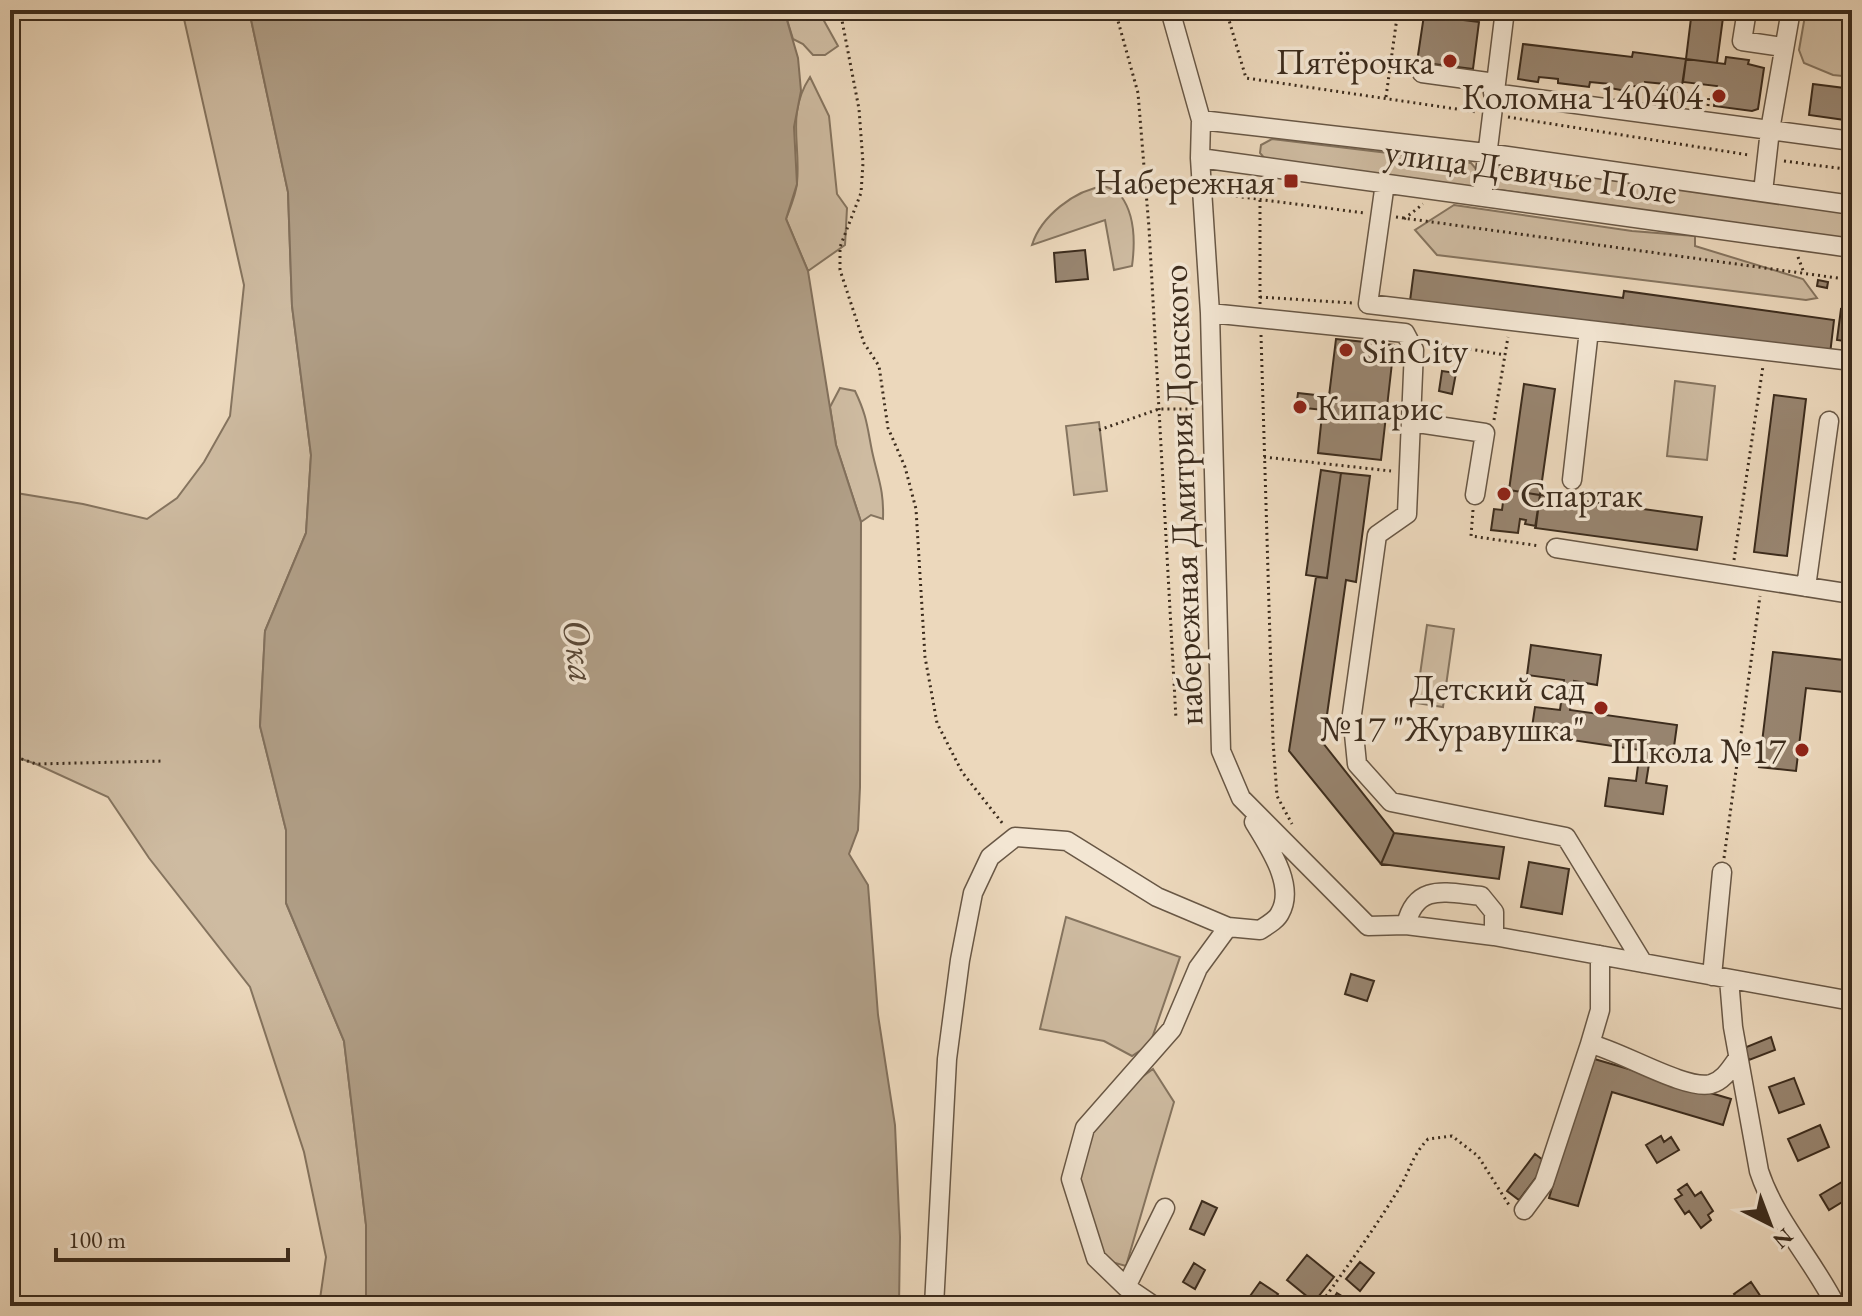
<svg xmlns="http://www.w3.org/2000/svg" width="1862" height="1316" font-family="'EB Garamond',serif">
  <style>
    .green { fill: #cebba1; stroke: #85745f; stroke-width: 2 }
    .water { fill: #b09e86; stroke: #82705c; stroke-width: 2 }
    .building { fill: #988570; stroke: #3c2c1d; stroke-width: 2 }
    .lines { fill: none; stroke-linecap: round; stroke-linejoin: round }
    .minor-casing { stroke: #685745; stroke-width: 21 }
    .path { stroke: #3c2c1d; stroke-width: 3; stroke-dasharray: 2 4; stroke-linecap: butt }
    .minor { stroke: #f3e6d3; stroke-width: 18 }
    .poi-dot { fill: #8f2418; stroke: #f3e6d3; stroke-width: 3 }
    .labels { text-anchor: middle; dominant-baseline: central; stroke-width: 7; stroke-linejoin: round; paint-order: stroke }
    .poi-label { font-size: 36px; fill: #3c2c1d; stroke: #f3e6d3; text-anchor: end }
    .street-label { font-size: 36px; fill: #3c2c1d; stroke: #f3e6d3 }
    .water-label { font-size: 38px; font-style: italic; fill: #594837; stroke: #f3e6d3 }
  </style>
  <rect width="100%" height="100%" fill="#ecd8bc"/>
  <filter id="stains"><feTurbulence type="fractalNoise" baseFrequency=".0025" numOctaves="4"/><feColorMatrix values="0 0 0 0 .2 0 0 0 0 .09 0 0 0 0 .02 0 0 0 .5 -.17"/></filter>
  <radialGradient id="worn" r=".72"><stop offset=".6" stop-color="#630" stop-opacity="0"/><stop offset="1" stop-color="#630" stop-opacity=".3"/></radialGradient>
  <path class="green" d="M182,10h67l39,182 4,114 19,149 -5,78 -41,98 -5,95 26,104v73l58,138 22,184v81h-47l7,-49 -22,-105 -54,-165 -101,-129 -41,-61 -72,-33 -26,-9v-263l73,12 64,15 30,-21 27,-36 26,-46 14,-131z
    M784,10h34l20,36 -13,9h-12l-10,-11 -10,-5z
    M1806,10h35l4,7 7,2v58l-19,-2 -29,-12 -5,-13z
    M810,77l19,39 8,78 10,14 -2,37 -37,26 -22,-52c4,-11 10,-24 11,-36 4,-39 -11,-69 13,-106z
    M1272,139l199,24 6,7 -2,15 -6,5 -203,-30 -6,-7 1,-8z
    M1493,163l359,50v27l-359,-51 -5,-3z
    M1104,186c6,2 13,5 17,10 14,19 14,48 11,70l-18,4 -9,-50 -73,25c9,-29 43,-55 72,-59z
    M1454,205l178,26 63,5v10l108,33 14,19 -11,2 -369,-45 -22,-25z
    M1675,381l40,5 -8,74 -40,-4z
    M840,388l15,3c12,25 12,35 17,60 6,28 12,38 11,68l-12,-4 -10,7 -25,-77 -6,-38z
    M1099,422l8,69 -33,4 -8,-69z
    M1427,625l27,4 -11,78 -27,-4z
    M1066,917l114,40 -30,87 -18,12 -28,-15 -64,-12z
    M1153,1069l21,33 -48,164 -36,-10 -16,-108 54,-61z"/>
  <path class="water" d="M249,10h535l14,48 3,33 -7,36 3,57 -11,35 22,52 28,174 25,77 -1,265 -2,43 -9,24 19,31 10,130 17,110 5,112 -1,69h-533v-81l-22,-184 -58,-138v-73l-26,-104 5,-95 41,-98 5,-78 -19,-149 -4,-114z"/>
  <path class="building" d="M1446,10h31l-2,11 -30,-4z
    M1692,10h32l-7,53 -31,-4z
    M1424,15l55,7 -6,47 -56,-7z
    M1523,44l109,13 1,-5 53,7 -5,33 -17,-2 1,-6 -20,-2v6l-18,-3 -1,6 -16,-3v-4l-20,-2 -1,5 -31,-4v-4l-9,-1 -10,-1 -1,5 -20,-3z
    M1726,57l23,3 -1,4 16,4 -6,41 -6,2 -38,-5 3,-20 -34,-4 3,-23 39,5z
    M1813,84l39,5v32l-43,-6z
    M1085,250l3,29 -32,3 -2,-29z
    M1414,270l209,28 1,-7 210,29 -4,34 -210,-30 -1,4 -209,-27z
    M1818,280l10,2 -1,6 -10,-2z
    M1841,309l11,2v31l-15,-2z
    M1336,339l58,6 -13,115 -63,-7 6,-57h5z
    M1442,371l14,2 -4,21 -13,-3z
    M1524,384l31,5 -15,106 -31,-5z
    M1298,393l26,3 -1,14 -27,-3z
    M1774,395l32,4 -19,157 -33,-4z
    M1321,470l20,3 -14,105 -21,-3z
    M1341,473l29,3 -14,106 -10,-2 -23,163 71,90 -13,31 -92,-113 27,-174 11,1z
    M1505,486l4,1v3l31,5 -4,31 -11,-2 1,-4 -6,-1 -2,14 -27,-3 3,-21 8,1z
    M1540,495l162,22 -5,33 -162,-22z
    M1531,645l70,10 -4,30 -23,-4 -4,29 107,15 -4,29 -22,-3 -5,32 21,3 -4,28 -58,-8 4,-28 27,3 4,-31 -109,-16 4,-27 25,3 4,-30 -37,-5z
    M1773,652l79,9v32l-46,-5 -10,83 -37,-4z
    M1394,833l110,14 -5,32 -118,-15z
    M1529,862l40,7 -7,45 -41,-7z
    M1351,974l23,7 -7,20 -22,-7z
    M1771,1037l4,13 -26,10 -5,-12z
    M1591,1058l140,41 -8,26 -111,-33 -34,114 -29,-8z
    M1794,1078l10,26 -25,9 -10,-26z
    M1820,1125l9,22 -31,14 -10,-22z
    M1661,1136l3,6 7,-5 8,13 -22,13 -11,-18z
    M1535,1154l12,9 -28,37 -12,-9z
    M1852,1176v20l-23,14 -9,-15z
    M1687,1184l8,12 6,-4 12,19 -5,4 3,5 -10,8 -12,-17 -4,3 -10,-15 7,-4 -4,-5z
    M1202,1201l15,7 -13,27 -14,-6z
    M1307,1255l27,22 -20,25 -27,-22z
    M1360,1262l14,11 -14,18 -14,-12z
    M1194,1263l11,7 -10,19 -12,-7z
    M1260,1282l18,12 -8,12h-27z
    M1751,1282l16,24h-33l6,-4 -6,-8z
    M1337,1293l21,13h-29z"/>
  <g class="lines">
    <g class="minor-casing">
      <path id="minor" d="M1170,10l31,110 -1,38 10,155 11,438 20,47 127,128 38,-1 88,11 358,65
        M1747,10l-5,31 41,6
        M1422,73l73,10
        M1493,93l359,48
        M1201,120l285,33 366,52
        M1200,158l652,90
        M1385,183l-17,121 484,57
        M1763,192l7,-62 21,-120
        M1482,197l23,-187
        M1210,313l195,20 9,17 -7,164 -30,21 -25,179 5,50 34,38 175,35 77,126
        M1411,422l74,11 -10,62
        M1572,480l17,-150
        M1556,548l296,46
        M1806,587l23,-166
        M1406,925c10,-43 41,-32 75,-29l13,16v24
        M1228,927l32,3c6,-4 17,-10 20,-17 16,-28 -12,-67 -26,-91
        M1712,976l10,-104
        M1729,979l4,48 26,144c16,49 54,89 77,135
        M1590,1044l10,-34v-55
        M1524,1210l20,-27 46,-139c29,6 96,47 121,40 13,-4 19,-15 27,-26
        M1126,1287l39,-79
        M934,1306l13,-247 13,-99 13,-67 17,-36 25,-20 52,4 90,56 71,30 -30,41 -26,61 -87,99 -14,51 25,79 30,29 28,19"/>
    </g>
    <path class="path" d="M840,10l19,99 4,54 -2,30 -21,54v23l24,73 15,23 9,62 17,39 11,42 9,148 12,66 25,49 41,52
      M1115,10l23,83 11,135 27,491
      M1226,10l20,68 231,34
      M1386,97l12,-87
      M1708,106l1,-11 6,1
      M1508,117l241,38
      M1784,161l68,9
      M1145,182l41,7
      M1218,194l147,19
      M1260,200v104
      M1396,217l456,63
      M1404,219l19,-15
      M1798,257l6,16
      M1260,297l92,6
      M1261,335l12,406 4,55 15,28
      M1428,342l77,13
      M1494,420l14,-83
      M1099,430l60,-21h37
      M1264,457l127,14
      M1473,510l-2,26 69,10
      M1734,560l29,-194
      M1846,661l6,-42
      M10,755l26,9 128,-3
      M1724,858l36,-262
      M1319,1306c28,-39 56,-78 81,-119 11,-19 12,-31 28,-48l24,-3 26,20 31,49"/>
    <use href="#minor" class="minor"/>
  </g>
  <g class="poi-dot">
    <circle cx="1450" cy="61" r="8"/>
    <circle cx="1719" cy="96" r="8"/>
    <rect x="1283" y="173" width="16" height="16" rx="4"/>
    <circle cx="1346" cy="350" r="8"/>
    <circle cx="1300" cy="407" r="8"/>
    <circle cx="1504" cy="494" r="8"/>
    <circle cx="1601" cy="708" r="8"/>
    <circle cx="1802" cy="750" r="8"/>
  </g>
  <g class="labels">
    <g class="poi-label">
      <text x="1434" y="61">Пятёрочка</text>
      <text x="1703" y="96">Коломна 140404</text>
      <text x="1275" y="181">Набережная</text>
      <text x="1362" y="350" text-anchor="start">SinCity</text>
      <text x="1316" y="407" text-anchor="start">Кипарис</text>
      <text x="1520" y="494" text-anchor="start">Спартак</text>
      <text x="1585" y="687">Детский сад<tspan x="1585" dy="41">№17 "Журавушка"</tspan></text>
      <text x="1786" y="750">Школа №17</text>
    </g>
    <g class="street-label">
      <text transform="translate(1531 171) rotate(8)">улица Девичье Поле</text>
      <text transform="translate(1182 495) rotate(-92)">набережная Дмитрия Донского</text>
    </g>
    <g class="water-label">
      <text transform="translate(580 651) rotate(83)">Ока</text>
    </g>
  </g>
  <rect width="1862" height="1316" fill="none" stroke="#ecd8bc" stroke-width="40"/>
  <rect x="12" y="12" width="1838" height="1292" fill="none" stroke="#3c2c1d" stroke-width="4"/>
  <rect x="20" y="20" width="1822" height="1276" fill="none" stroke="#3c2c1d" stroke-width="2"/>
  <g transform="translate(1770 1224) rotate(138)" stroke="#f3e6d3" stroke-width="6" paint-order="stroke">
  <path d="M0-6L14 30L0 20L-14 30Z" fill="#3c2c1d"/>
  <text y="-12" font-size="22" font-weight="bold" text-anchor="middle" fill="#3c2c1d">N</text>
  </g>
  <path d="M56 1248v12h232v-12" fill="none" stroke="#3c2c1d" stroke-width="4"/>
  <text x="68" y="1248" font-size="24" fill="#3c2c1d" stroke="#f3e6d3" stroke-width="6" paint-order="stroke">100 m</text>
  <rect width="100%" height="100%" filter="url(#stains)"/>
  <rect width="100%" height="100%" fill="url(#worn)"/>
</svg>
